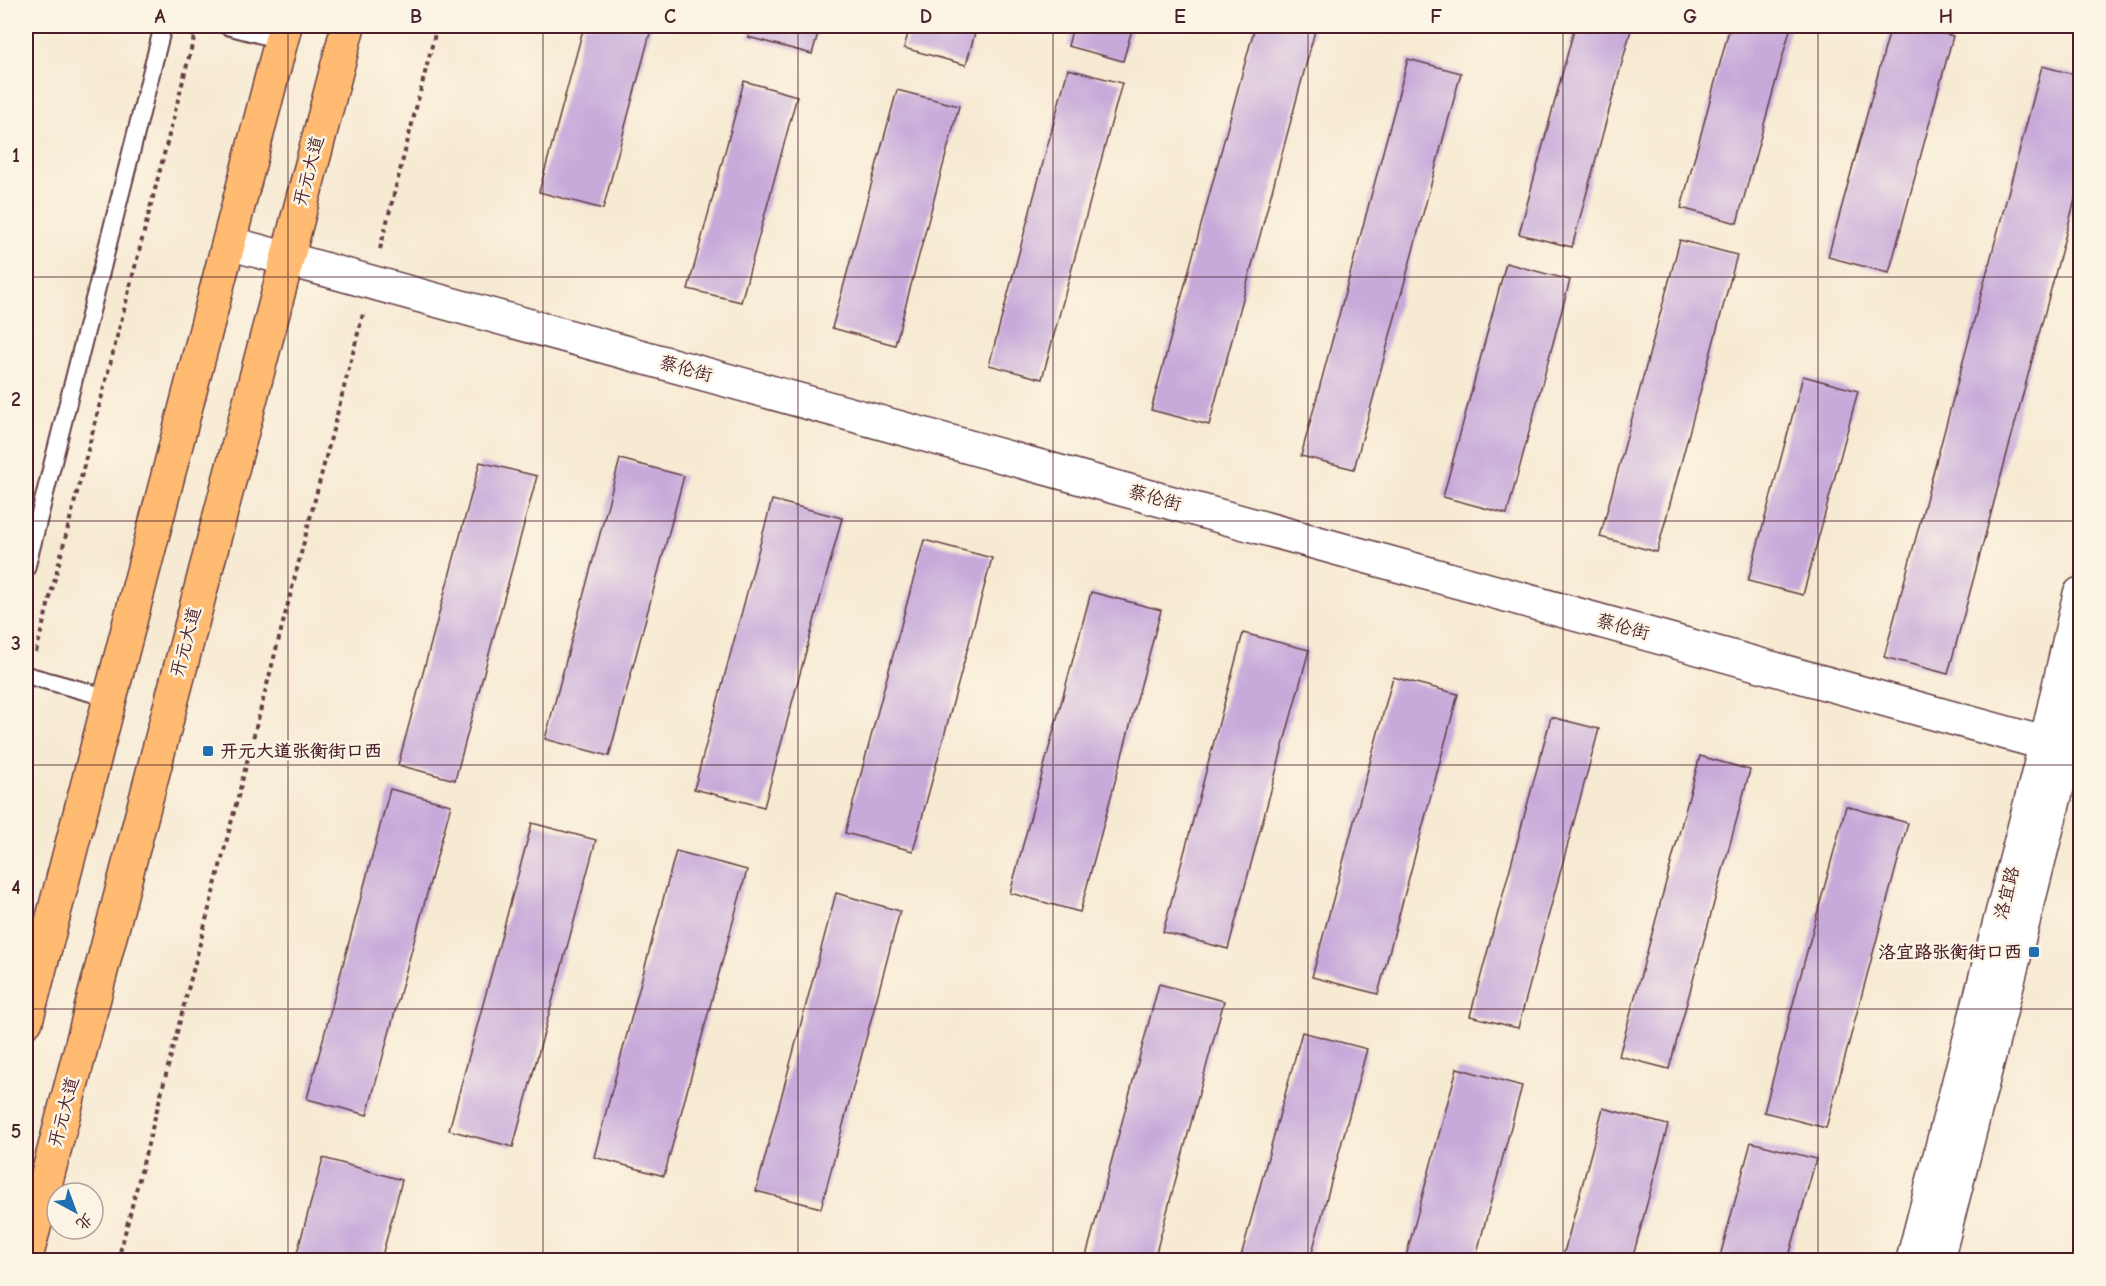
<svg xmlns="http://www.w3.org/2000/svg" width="2106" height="1286" font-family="'Comic Neue','LXGW WenKai TC',sans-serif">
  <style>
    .building { fill: #c8aada }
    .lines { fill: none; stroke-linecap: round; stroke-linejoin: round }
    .service-casing { stroke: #643d44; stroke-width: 20 }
    .minor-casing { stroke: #643d44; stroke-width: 36 }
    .tertiary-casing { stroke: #643d44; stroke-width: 36 }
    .primary-casing { stroke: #643d44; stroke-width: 36 }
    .path { stroke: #643d44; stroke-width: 4; stroke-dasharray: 4.5 4.5; stroke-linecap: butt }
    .service { stroke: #fff; stroke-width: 16 }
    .minor { stroke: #fff; stroke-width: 33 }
    .tertiary { stroke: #fff; stroke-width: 33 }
    .primary { stroke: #febb71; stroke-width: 33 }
    .grid { fill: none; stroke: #4a1f2b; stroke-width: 1.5; stroke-opacity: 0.55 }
    .poi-dot { fill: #1f6fb2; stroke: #fcf5e5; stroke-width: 2 }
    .labels { text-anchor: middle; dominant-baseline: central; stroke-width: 5; stroke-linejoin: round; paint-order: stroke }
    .street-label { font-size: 18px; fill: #4a1f2b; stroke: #fcf5e5 }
    .poi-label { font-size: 18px; font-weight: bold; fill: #4a1f2b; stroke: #fcf5e5; text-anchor: start }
    .neatline { fill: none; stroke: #4a1f2b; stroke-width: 2 }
    .grid-label { font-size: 20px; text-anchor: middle; font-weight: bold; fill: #4a1f2b }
  </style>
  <rect width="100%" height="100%" fill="#fcf5e5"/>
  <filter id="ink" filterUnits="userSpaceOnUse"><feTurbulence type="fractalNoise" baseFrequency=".0167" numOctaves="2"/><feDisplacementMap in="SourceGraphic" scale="12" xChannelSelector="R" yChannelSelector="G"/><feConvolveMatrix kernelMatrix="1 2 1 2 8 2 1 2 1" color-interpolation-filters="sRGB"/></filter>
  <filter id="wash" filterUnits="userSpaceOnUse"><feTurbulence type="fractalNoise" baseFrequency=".008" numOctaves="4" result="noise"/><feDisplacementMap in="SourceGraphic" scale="24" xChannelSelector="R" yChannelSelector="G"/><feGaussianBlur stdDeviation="1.35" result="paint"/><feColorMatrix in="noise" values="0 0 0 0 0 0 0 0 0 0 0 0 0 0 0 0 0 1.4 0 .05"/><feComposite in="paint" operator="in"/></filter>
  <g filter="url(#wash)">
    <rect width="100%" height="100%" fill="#f7ead3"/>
    <g id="blocks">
      <path class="building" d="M584,26h68l-49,183 -64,-17z
        M751,26h69l-8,28 -64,-17z
        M910,26h67l-11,39 -62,-17z
        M1073,26h60l-10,35 -55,-15z
        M1255,26h38l22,5 -106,394 -58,-15z
        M1575,26h57l-60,221 -53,-13z
        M1730,26h61l-54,197 -56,-15z
        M1891,26h23l39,10 -64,237 -61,-16z
        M1408,59l53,14 -107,396 -53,-13z
        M2042,66l38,10v105l-132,493 -64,-17z
        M1068,69l54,14 -80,296 -53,-14z
        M744,81l53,15 -56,206 -53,-13z
        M897,90l62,16 -64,239 -63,-17z
        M1680,240l57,15 -80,297 -57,-15z
        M1506,263l64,17 -63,234 -64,-17z
        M1803,376l55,15 -55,204 -55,-14z
        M620,459l64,17 -75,280 -64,-17z
        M480,462l57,14 -82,304 -57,-15z
        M772,500l70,18 -78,289 -70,-18z
        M924,540l68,18 -79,293 -68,-18z
        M1091,592l70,18 -81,302 -70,-19z
        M1243,633l66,17 -81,299 -65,-17z
        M1393,677l65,17 -80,300 -66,-17z
        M1551,717l48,12 -81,299 -48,-12z
        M1700,756l50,14 -81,299 -50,-13z
        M390,789l61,16 -84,310 -60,-16z
        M1846,806l62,17 -82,305 -62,-16z
        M532,823l64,17 -83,307 -64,-17z
        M676,851l71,19 -83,306 -70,-19z
        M836,893l64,18 -79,297 -65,-17z
        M1159,984l65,17 -70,259h-69z
        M1302,1032l65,17 -57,211h-70z
        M1457,1068l65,18 -47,174h-70z
        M1603,1108l65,17 -36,135h-70z
        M1751,1142l65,17 -28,101h-69z
        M323,1158l79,22 -21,80h-86z"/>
    </g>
  </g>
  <g filter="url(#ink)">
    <use href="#blocks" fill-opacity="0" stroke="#643d44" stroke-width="1.5"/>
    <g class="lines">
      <g class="service-casing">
        <path id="service" d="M227,26l54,14
          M26,569l137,-543
          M26,675l84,23"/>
      </g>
      <g class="minor-casing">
        <path id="minor" d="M229,243l1843,508"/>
      </g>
      <g class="tertiary-casing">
        <path id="tertiary" d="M1913,1260l133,-517 34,-149
          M1937,1260l143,-562"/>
      </g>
      <g class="primary-casing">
        <path id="primary" d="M26,1021l259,-995
          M26,1258l322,-1232"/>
      </g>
      <path class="path" d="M380,249l57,-223
        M36,652l161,-626
        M118,1260l245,-946"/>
      <use href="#service" class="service"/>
      <use href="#minor" class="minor"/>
      <use href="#tertiary" class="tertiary"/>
      <use href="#primary" class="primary"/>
    </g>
  </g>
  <path class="grid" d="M288,26v1234M543,26v1234M798,26v1234M1053,26v1234M1308,26v1234M1563,26v1234M1818,26v1234M26,277h2054M26,521h2054M26,765h2054M26,1009h2054"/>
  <g class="poi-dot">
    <rect x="202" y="745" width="12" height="12" rx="3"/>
    <rect x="2028" y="946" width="12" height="12" rx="3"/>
  </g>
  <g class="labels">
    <g class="street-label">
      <text transform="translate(309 171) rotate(-75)">开元大道</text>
      <text transform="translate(686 369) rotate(15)">蔡伦街</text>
      <text transform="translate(1155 498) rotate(15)">蔡伦街</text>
      <text transform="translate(1623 627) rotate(15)">蔡伦街</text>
      <text transform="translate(186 642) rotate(-75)">开元大道</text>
      <text transform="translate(2007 893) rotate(-76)">洛宜路</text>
      <text transform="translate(64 1112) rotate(-75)">开元大道</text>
    </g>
    <g class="poi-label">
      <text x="220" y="751">开元大道张衡街口西</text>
      <text x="2022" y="952" text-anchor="end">洛宜路张衡街口西</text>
    </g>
  </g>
  <rect width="2106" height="1286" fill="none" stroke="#fcf5e5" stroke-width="66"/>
  <g transform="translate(75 1211) rotate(139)"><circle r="28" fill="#fcf5e5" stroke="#b59f9b" stroke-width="1.5"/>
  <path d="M0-4.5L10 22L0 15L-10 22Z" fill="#1f6fb2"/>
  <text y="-9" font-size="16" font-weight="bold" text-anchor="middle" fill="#4a1f2b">北</text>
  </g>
  <rect x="33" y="33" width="2040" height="1220" class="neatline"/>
  <g class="grid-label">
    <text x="160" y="23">A</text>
    <text x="416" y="23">B</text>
    <text x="670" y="23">C</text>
    <text x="926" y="23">D</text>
    <text x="1180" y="23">E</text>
    <text x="1436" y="23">F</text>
    <text x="1690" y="23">G</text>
    <text x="1946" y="23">H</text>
    <text x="16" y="162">1</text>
    <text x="16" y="406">2</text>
    <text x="16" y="650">3</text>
    <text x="16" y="894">4</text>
    <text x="16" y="1138">5</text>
  </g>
</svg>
